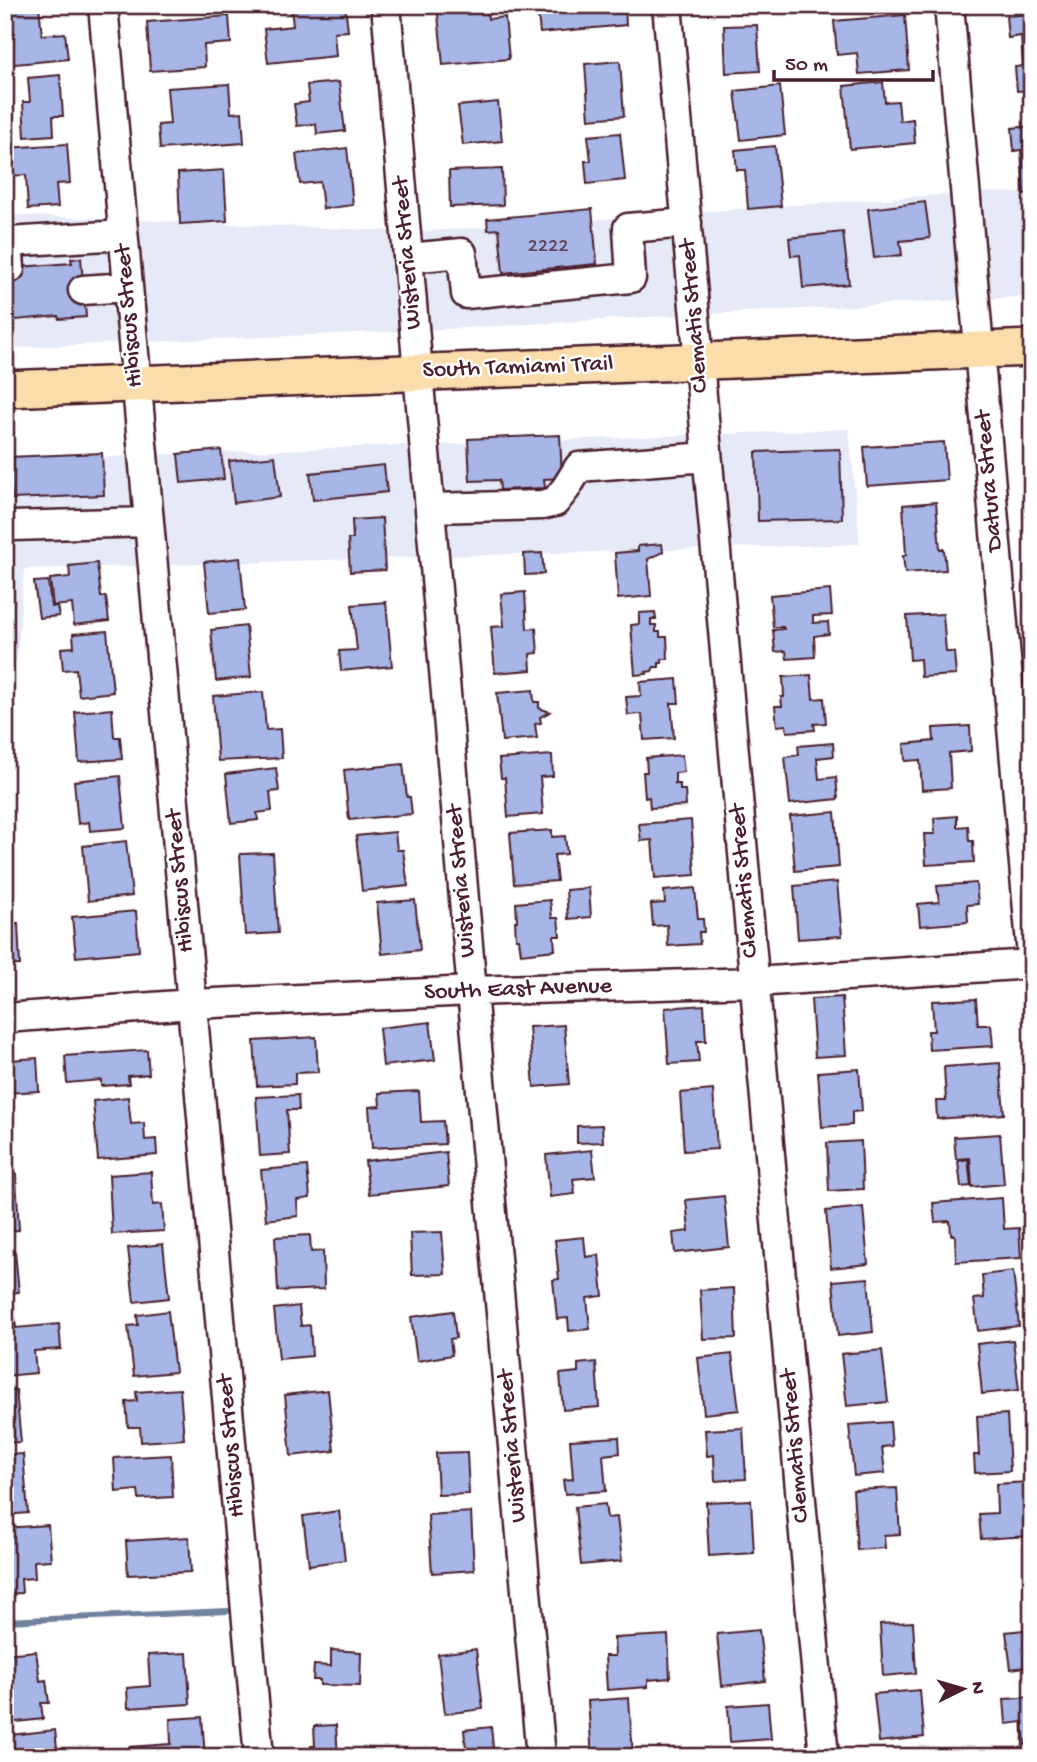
<svg xmlns="http://www.w3.org/2000/svg" width="1037" height="1762" font-family="'Gochi Hand',sans-serif">
  <style>
    .built { fill: #e5e9f8 }
    .lines { fill: none; stroke-linecap: round; stroke-linejoin: round }
    .stream { stroke: #70829c; stroke-width: 6 }
    .building { fill: #a7b6e6; stroke: #4a1f2b; stroke-width: 2 }
    .minor-casing { stroke: #4a1f2b; stroke-width: 33 }
    .major-casing { stroke: #4a1f2b; stroke-width: 40 }
    .minor { stroke: #fff; stroke-width: 28 }
    .major { stroke: #fbddab; stroke-width: 35 }
    .labels { text-anchor: middle; dominant-baseline: central; stroke-width: 5; stroke-linejoin: round; paint-order: stroke }
    .number-label { font-size: 21px; fill: #61455a }
    .street-label { font-size: 24px; fill: #4a1f2b; stroke: #fff }
  </style>
  <rect width="100%" height="100%" fill="#fff"/>
  <filter id="ink" filterUnits="userSpaceOnUse"><feTurbulence type="fractalNoise" baseFrequency=".0143" numOctaves="2"/><feDisplacementMap in="SourceGraphic" scale="14" xChannelSelector="R" yChannelSelector="G"/><feConvolveMatrix kernelMatrix="1 2 1 2 8 2 1 2 1" color-interpolation-filters="sRGB"/></filter>
  <g filter="url(#ink)">
    <path class="built" d="M978,192l54,1v103l-45,3z
      M953,194l9,106 -255,14 -9,-102z
      M674,214l8,101 -255,15 -9,-98z
      M5,215l104,4 11,124 -115,5z
      M134,220l259,11 9,100 -257,11z
      M849,429l11,115 -132,4 -10,-114z
      M693,435l10,114 -257,7 -9,-111z
      M412,445l10,112 -257,8 -10,-110z
      M130,456l10,110 -116,3 -7,92 -12,2v-202z"/>
    <g class="lines">
      <path class="stream" d="M5,1621l223,-10"/>
    </g>
    <path class="building" d="M5,5h34l3,30 23,-2 3,26 -63,6z
      M307,5h38l3,26 -14,1 2,24 -68,7 -4,-34 29,-3 -2,-19z
      M437,5h49l2,14 17,-2 4,42 -66,6z
      M537,5h88l1,20 -86,8z
      M1032,14v76l-15,1 -2,-24 8,-1 -2,-30 -13,2 -2,-22z
      M905,15l4,55 -50,4 -2,-21 -20,2 -3,-34z
      M229,16l2,27 -27,2 1,22 -55,4 -3,-49z
      M757,25l3,46 -34,2 -2,-47z
      M620,61l4,55 -35,3 -4,-55z
      M60,75l3,41h-10l1,19 -29,2 -2,-35h7l-2,-24z
      M339,82l6,49 -28,3 -1,-10 -19,2 -3,-22 15,-2 -2,-17z
      M883,82l2,20 13,-1 2,20 13,-2 2,24 -65,6 -6,-63z
      M229,84l2,29 11,-1 2,31 -84,6 -2,-24 12,-1 -3,-36z
      M780,86l5,49 -44,5 -6,-49z
      M498,102l4,39 -39,4 -5,-39z
      M1032,126v67l-8,1 -3,-44 -7,1 -2,-23z
      M620,133l5,47 -38,4 -2,-23h6l-3,-25z
      M67,144l3,39 -14,1 2,23 -30,2 -2,-34 -19,1 -2,-28z
      M775,146l6,60 -33,3 -3,-39h-8l-2,-20z
      M347,148l6,57 -30,4 -3,-27 -20,2 -4,-30z
      M502,169l1,36 -53,2 -1,-36z
      M224,170l3,51 -47,3 -2,-51z
      M925,202l5,36 -30,3 2,14 -28,3 -6,-49z
      M592,209l5,55 -94,9 -4,-44 -11,1 -1,-11z
      M843,232l6,52 -46,4 -3,-33 -9,1 -2,-18z
      M81,258l5,59 -27,2 -1,-3 -53,5v-53l67,-5 -1,-4z
      M560,435l2,43 -18,1 1,9 -45,2 -1,-10 -29,1 -2,-42z
      M944,442l3,38 -80,6 -3,-39z
      M840,449l2,70 -84,2 -2,-69z
      M221,450l3,29 -43,4 -3,-29z
      M102,453l2,42 -92,4 -3,-42z
      M275,456l5,41 -46,6 -5,-42z
      M384,465l3,27 -74,8 -3,-27z
      M936,502l4,47h4l2,21 -41,3 -2,-17 3,-1 -3,-50z
      M382,518l3,52 -35,2 -2,-33h5l-1,-19z
      M662,544l1,8 -15,7 3,37 -33,3 -3,-46 23,-2v-5z
      M542,553l2,21 -19,1 -1,-21z
      M240,558l5,52 -36,3 -5,-51z
      M97,563l4,34h5l3,24 -35,4 -2,-21 -19,2 -3,-27 20,-2 -1,-11z
      M48,581l3,26 6,-1 2,10 -20,2 -5,-36z
      M830,590l2,25 -19,1v7l15,-1 1,12 -15,2 1,21 -28,2 -1,-8 -11,1 -2,-22 11,-1 -1,-2h-10l-3,-32z
      M525,592l2,37 9,-1 2,25 -8,1 1,16 -36,3 -4,-46 13,-1 -3,-32z
      M386,602l6,64 -51,5 -2,-20 18,-1 -5,-45z
      M655,612l1,7h-5v6h5v7h4v5h7l1,22h-6v4h-3v4h-5l-2,4 -6,1 1,2 -12,1 -4,-50 8,-1v-11z
      M943,614l3,38h8l2,23 -35,2 -1,-18 -10,1 -3,-44z
      M246,626l5,51 -35,4 -5,-51z
      M107,631l6,61 -34,4 -3,-27 -13,1 -2,-22 13,-1 -1,-13z
      M811,675l2,24 11,-1 2,25 -12,1 1,6 -28,2 -1,-7 -9,1 -2,-20h7l-1,-9h3l-1,-20z
      M677,679l2,24h-8l3,35 -30,2 -2,-26 -14,1 -2,-18 15,-1 -1,-14z
      M533,690l1,12h5v6l11,4 -10,5 1,6 -6,1 2,14 -35,3 -5,-48z
      M263,692l3,38 14,-1 2,29 -64,3 -5,-65z
      M112,709l2,28h6l2,22 -43,3 -4,-50z
      M970,726l1,25 -22,2 2,35 -29,2 -2,-30 -15,1 -1,-17 30,-3 -1,-13z
      M833,743l1,13 -17,2 2,21 17,-2 2,22 -48,5 -5,-47 14,-2 -1,-9z
      M552,755l1,21 -13,1 3,37 -35,3 -3,-39h-4l-2,-19z
      M682,755l2,17 -9,1v11h5v6h5l1,16 -36,2 -1,-11 -4,1 -2,-26h4l-1,-14z
      M403,764l4,33h3l2,17 -63,6 -5,-50z
      M276,768l3,23 -9,1 2,19 -15,2 1,7 -27,3 -5,-49z
      M120,776l5,52 -35,3 -1,-9 -11,2 -4,-43z
      M835,812l4,55 -44,4 -5,-55z
      M957,816v11l11,-1 1,15h4l1,21 -48,3 -2,-31h11l-1,-16z
      M691,820l4,55 -40,3 -3,-38 -11,1 -2,-17z
      M552,830v7l13,-1 2,18 -13,1 3,26 -43,3 -4,-51z
      M395,832l2,18h6l5,36 -46,5 -6,-55z
      M126,841l6,55 -44,5 -5,-55z
      M273,853l5,80 -33,2 -5,-81z
      M837,882l5,54 -44,3 -4,-53z
      M976,883l2,21 -11,1 1,17 -48,4 -2,-22 21,-2 -2,-16z
      M589,888l2,29 -23,2 -2,-29z
      M695,888l3,31h5l1,13h-5l1,12 -32,2 -1,-21 -14,1 -2,-22 14,-1 -1,-12z
      M415,900l5,50 -38,4 -5,-51z
      M550,900l2,18h6l2,18h-6l1,14 -34,4 -2,-15h-3l-1,-18h2l-1,-18z
      M136,911l3,40 -63,6 -4,-40z
      M5,923h13l2,42 -15,1z
      M842,997l4,58 -31,2 -4,-58z
      M976,999l2,26h13l2,21 -64,4 -1,-19h6l-2,-30z
      M704,1005l2,36h-9l2,21 -30,2 -4,-56z
      M430,1022l5,38 -52,6 -4,-38z
      M564,1025l5,59 -35,3 -5,-60z
      M316,1037l2,35 -23,1v11l-38,2 -3,-45z
      M147,1050l2,24 -21,2 1,8 -28,2v-6l-34,3 -2,-27z
      M37,1058l2,33 -34,2v-22h6l-1,-11z
      M1000,1063l4,51 -67,5 -1,-18h10l-2,-34z
      M859,1069l3,42 -10,1v13l-30,2 -4,-55z
      M713,1090l4,59 -33,2 -4,-58z
      M419,1091l2,31 22,-1 2,23 -73,4 -3,-41 11,-1 -1,-13z
      M298,1095l1,15h-12l3,44 -30,2 -4,-59z
      M128,1097l3,27 13,-1 1,17 11,-1 1,16 -59,5 -5,-59z
      M602,1125l1,17 -26,1v-17z
      M1000,1134l4,50 -32,3 -2,-29 -14,1 -2,-22z
      M861,1141l2,48 -34,2 -2,-48z
      M592,1150l3,27 -22,2 2,15 -25,3 -4,-42z
      M446,1152l3,34 -80,8 -4,-33z
      M968,1159l3,27 -10,1 -3,-26z
      M307,1166l3,32 -13,2 1,16 -32,4 -5,-50z
      M151,1172l2,33 9,-1 2,27 -52,3 -3,-59z
      M5,1174h11l3,56 -14,1z
      M724,1196l5,51 -54,6 -2,-20 16,-2 -3,-31z
      M1002,1198l2,31 15,-1 2,30 -65,4 -1,-27h-4l-1,-14 -15,1 -2,-19z
      M863,1207l5,57 -37,4 -5,-57z
      M442,1232l3,42 -33,1 -2,-42z
      M310,1235l1,17 12,-1 1,38 -46,2 -3,-54z
      M584,1237l2,20 13,-2 4,41 -16,2 3,31 -21,2 -1,-13 -11,1 -4,-39 6,-1 -4,-39z
      M163,1244l6,54 -35,4 -6,-54z
      M15,1252l4,40 -14,2v-41z
      M1013,1271l6,55 -41,5 -4,-32 10,-1 -2,-23z
      M868,1278l5,54 -35,4 -5,-55z
      M734,1288l2,50 -33,1 -3,-49z
      M299,1306l2,20 9,-1 2,31 -33,3 -5,-50z
      M168,1311l7,61 -41,4 -6,-50 10,-1 -1,-10z
      M453,1311l3,27 -6,1 2,16 -35,6 -6,-44z
      M15,1318l1,10 43,-4 2,25 -27,2 2,22 -31,3v-57z
      M1013,1340l6,50 -37,4 -5,-50z
      M882,1350l6,52 -41,4 -6,-52z
      M732,1354l7,56 -35,4 -6,-56z
      M596,1362l3,45 -36,3 -3,-36 18,-2v-8z
      M180,1389l4,50 -43,3 -1,-15h-12l-2,-25 11,-1 -1,-9z
      M16,1390l5,52 -16,1v-52z
      M328,1390l6,61 -43,5 -6,-61z
      M1007,1414l3,57 -35,2 -1,-18h5l-2,-39z
      M890,1422l2,24 -10,1 3,26 -31,3 -5,-51z
      M743,1428l3,51 -31,2 -1,-26 -7,1 -2,-26z
      M619,1437l1,16 -17,2 3,36 -41,3 -2,-14 10,-1 -3,-39z
      M467,1452l2,42 -31,1 -2,-42z
      M23,1454l5,59 -23,2v-60z
      M171,1455l2,42 -34,2 -1,-9 -22,2 -2,-34z
      M1028,1482l3,54 -50,3 -2,-25 18,-1 -1,-29z
      M897,1488l3,46 -16,1 1,13 -28,2 -4,-60z
      M751,1500l3,53 -45,3 -3,-54z
      M605,1504l2,14 10,-1 5,44 -41,4 -6,-58z
      M339,1511l6,49 -36,5 -6,-49z
      M471,1512l3,58 -42,3 -4,-58z
      M48,1525l3,35 -17,1 1,17 -14,1 1,14 -17,1v-66z
      M189,1537l2,35 -63,3 -2,-34z
      M913,1622l3,51 -33,3 -3,-52z
      M1032,1629v37l-21,3 -5,-37z
      M759,1630l6,51 -43,5 -5,-52z
      M668,1635l2,43 -22,2v7l-41,3 -2,-34h10l-1,-18z
      M476,1649l7,60 -38,5 -7,-60z
      M331,1650l30,2 -1,34 -40,-1v-5h-7l1,-15 17,1z
      M36,1651l4,30 6,-1 3,23h-8l2,16 -35,4 -3,-24v-45z
      M187,1653l3,51 -62,4 -1,-20 23,-2 -2,-31z
      M920,1690l4,47 -45,5 -5,-48z
      M1032,1697v47l-7,1 -2,-23 -17,2 -2,-25z
      M629,1698l4,59h-41l-4,-56z
      M768,1703l3,36 -41,3 -2,-36z
      M202,1717l3,40h-75l-1,-10 42,-3 -1,-25z
      M336,1725l2,32h-26l-1,-11h4l-1,-20z
      M491,1727l3,30h-27l-3,-27z
      M55,1730l3,27h-45l-2,-22z"/>
    <g class="lines">
      <g class="minor-casing">
        <path id="minor" d="M103,5l156,1752
          M386,5l86,986 69,766
          M667,5l157,1752
          M949,5l83,951
          M408,258l54,-5 4,41 165,-16 -3,-50 59,-5
          M10,268l-2,-26 115,-7
          M83,290l45,-3
          M430,508l112,-3 13,-3 11,-14 13,-21 128,-10
          M12,526l137,-4
          M5,1018l187,-14 280,-13 282,-9 278,-18"/>
      </g>
      <g class="major-casing">
        <path id="major" d="M5,389l1027,-41"/>
      </g>
      <use href="#minor" class="minor"/>
      <use href="#major" class="major"/>
    </g>
  </g>
  <g class="labels">
    <g class="number-label">
      <text x="548" y="247">2222</text>
    </g>
    <g class="street-label">
      <text transform="translate(408 253) rotate(-95)">Wisteria Street</text>
      <text transform="translate(130 316) rotate(-95)">Hibiscus Street</text>
      <text transform="translate(695 316) rotate(-95)">Clematis Street</text>
      <text transform="translate(518 368) rotate(-2)">South Tamiami Trail</text>
      <text transform="translate(990 481) rotate(-95)">Datura Street</text>
      <text transform="translate(181 881) rotate(-95)">Hibiscus Street</text>
      <text transform="translate(462 881) rotate(-95)">Wisteria Street</text>
      <text transform="translate(745 881) rotate(-95)">Clematis Street</text>
      <text transform="translate(518 990) rotate(-2)">South East Avenue</text>
      <text transform="translate(232 1446) rotate(-95)">Hibiscus Street</text>
      <text transform="translate(513 1446) rotate(-95)">Wisteria Street</text>
      <text transform="translate(796 1446) rotate(-95)">Clematis Street</text>
    </g>
  </g>
  <rect width="1037" height="1762" fill="none" stroke="#fff" stroke-width="28"/>
  <rect x="14" y="14" width="1009" height="1734" fill="none" stroke="#4a1f2b" stroke-width="2.5" filter="url(#ink)"/>
  <g transform="translate(963 1689) rotate(85)" stroke="#ffffff" stroke-width="5" paint-order="stroke">
  <path d="M0-5L12 26L0 18L-12 26Z" fill="#4a1f2b"/>
  <text y="-10" font-size="19" font-weight="bold" text-anchor="middle" fill="#4a1f2b">N</text>
  </g>
  <path d="M774 70v10h159v-10" fill="none" stroke="#4a1f2b" stroke-width="3.5"/>
  <text x="785" y="70" font-size="21" fill="#4a1f2b" stroke="#ffffff" stroke-width="5" paint-order="stroke">50 m</text>
</svg>
